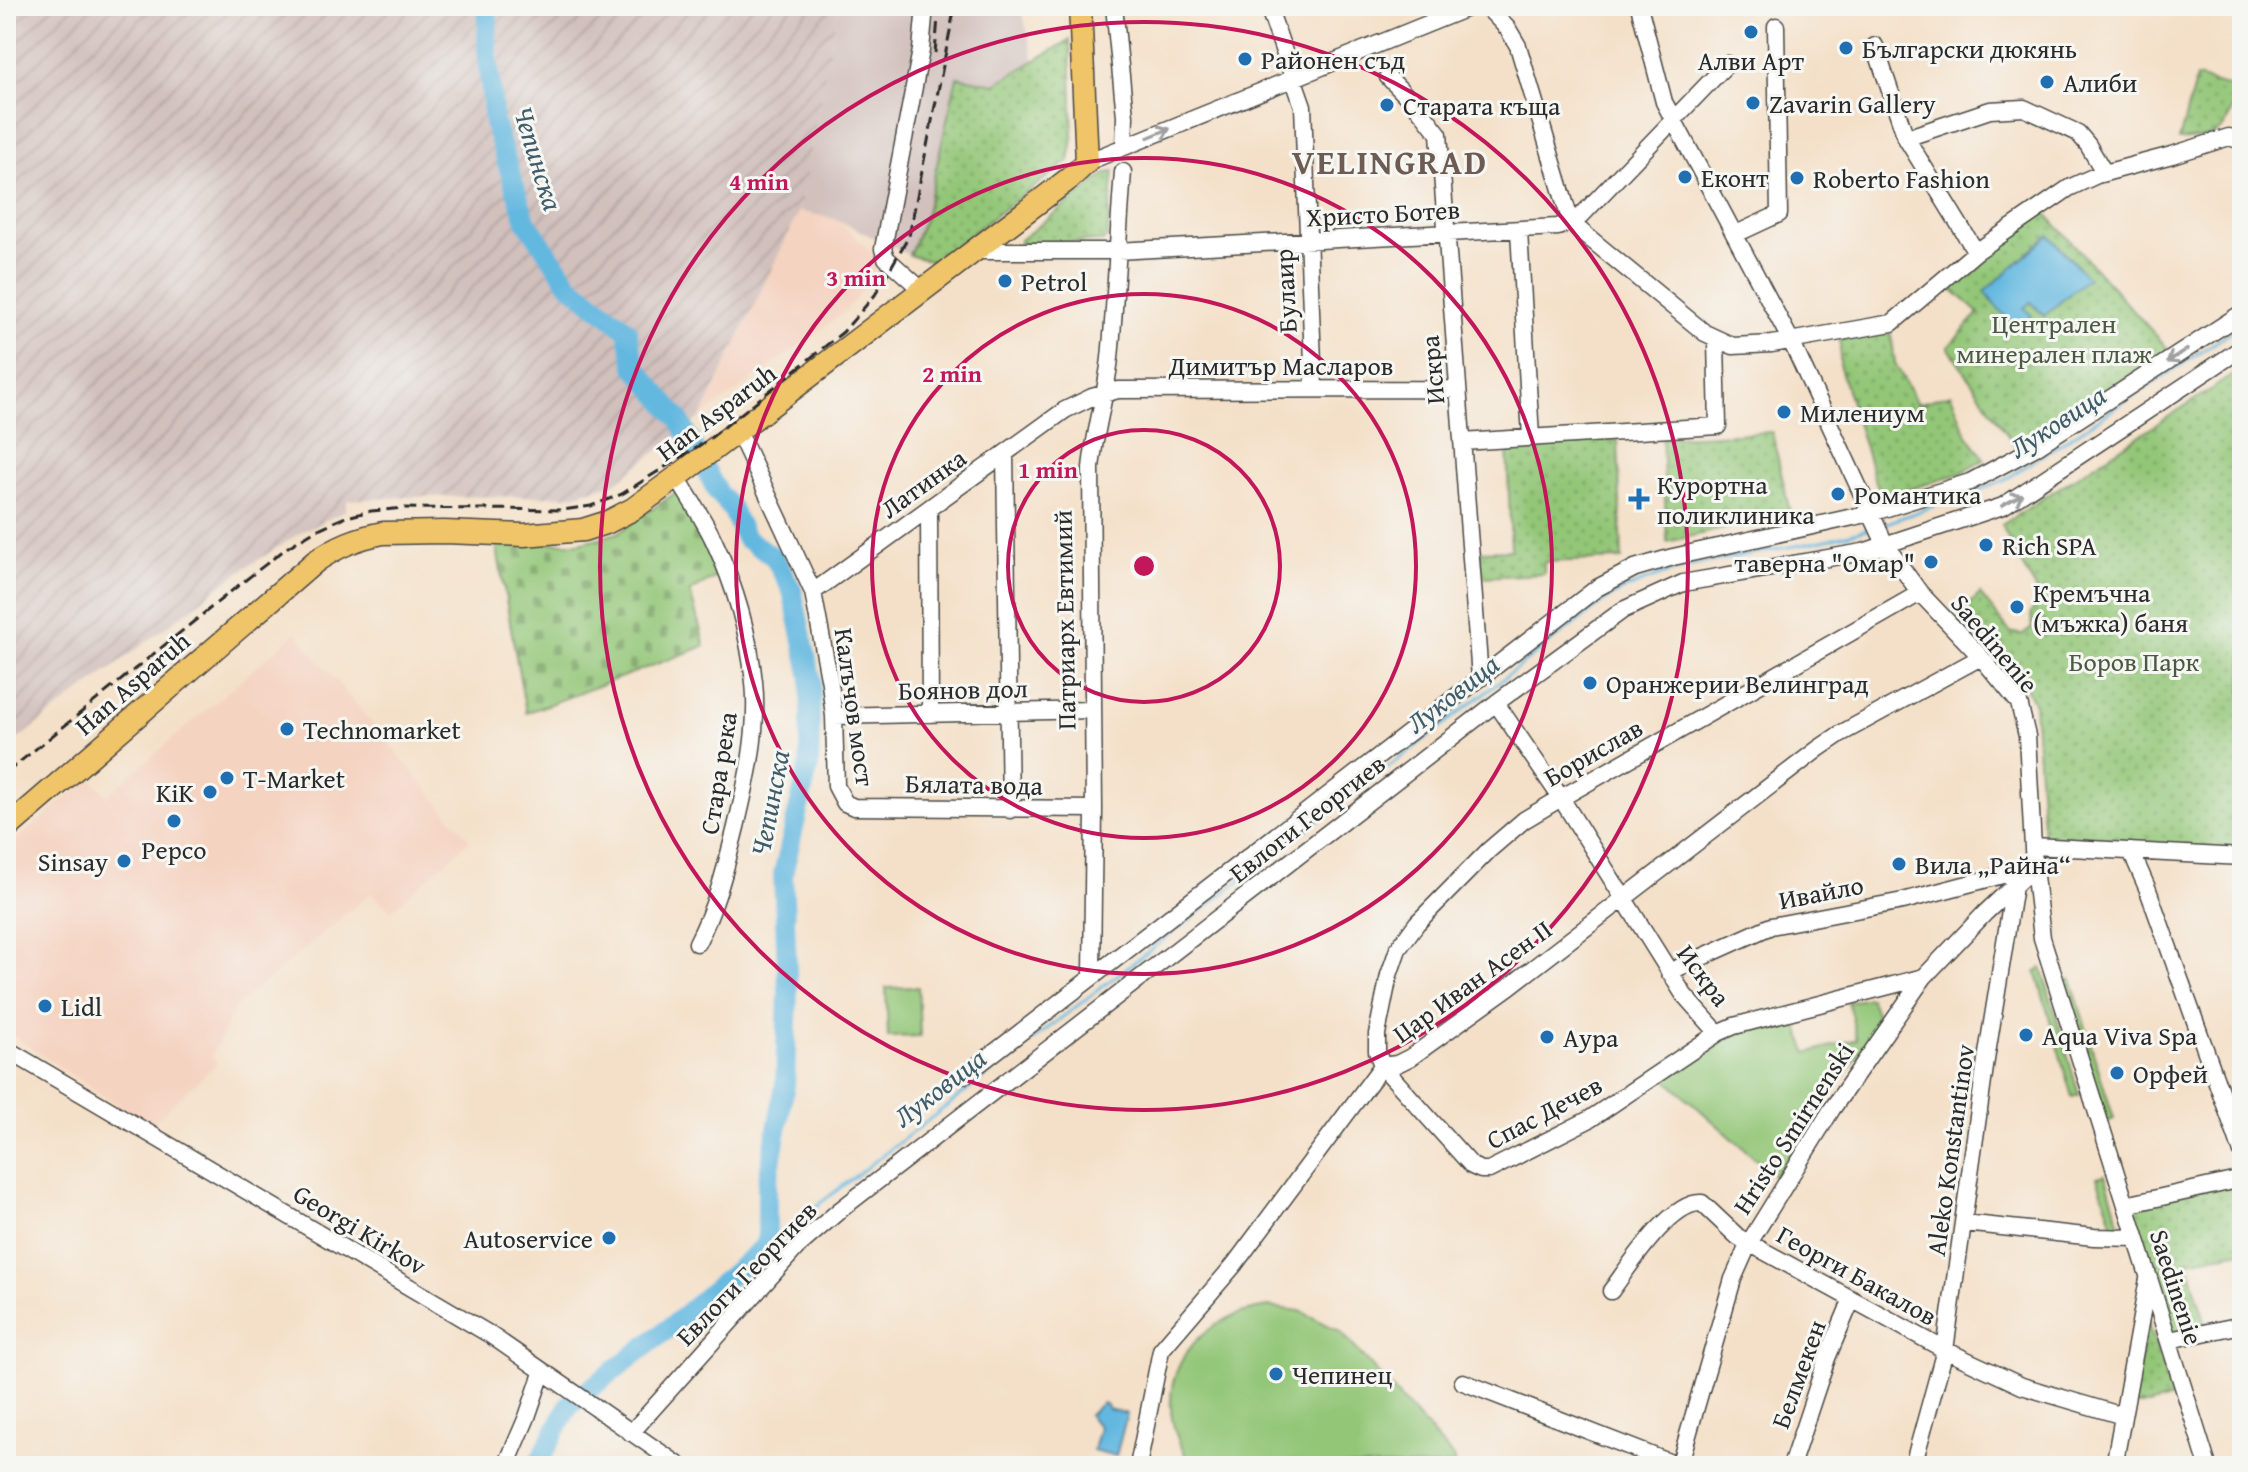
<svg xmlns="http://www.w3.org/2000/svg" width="2248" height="1472" font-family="'Gentium Book Plus',serif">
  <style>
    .built { fill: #f5d3c1 }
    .industrial { fill: url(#industrial-furrows) }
    .railway { fill: #d1c0bc }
    .grass { fill: #93c677; stroke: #5f7851; stroke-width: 2 }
    .cemetery { fill: url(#cemetery-stones); stroke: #5f7851; stroke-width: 2 }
    .park { fill: url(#park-dots); stroke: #5f7851; stroke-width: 2 }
    .water { fill: #63b8e0; stroke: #477286; stroke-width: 2 }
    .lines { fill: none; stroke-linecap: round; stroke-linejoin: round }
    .stream { stroke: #63b8e0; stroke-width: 3 }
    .river { stroke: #63b8e0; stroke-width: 20 }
    .minor-casing { stroke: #494643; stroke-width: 19 }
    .major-casing { stroke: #494643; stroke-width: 25 }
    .minor { stroke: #fff; stroke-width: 16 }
    .major { stroke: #f0c469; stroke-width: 22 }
    .rail { stroke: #2b2b2b; stroke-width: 3; stroke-dasharray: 12 6; stroke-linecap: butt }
    .oneway { stroke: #a0a0a0 }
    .ring { fill: none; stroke: #c2185b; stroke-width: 4 }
    .poi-dot { fill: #1f6fb2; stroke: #f6f6f2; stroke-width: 3 }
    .labels { text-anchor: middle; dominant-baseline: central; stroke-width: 6; stroke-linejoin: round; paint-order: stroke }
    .poi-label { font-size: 26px; fill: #2b2b2b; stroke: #f6f6f2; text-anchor: start }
    .street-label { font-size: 26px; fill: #2b2b2b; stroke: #f6f6f2 }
    .park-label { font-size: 26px; fill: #4a5a42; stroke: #f6f6f2 }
    .water-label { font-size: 28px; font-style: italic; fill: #3f5c6a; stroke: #f6f6f2 }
    .district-label { font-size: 34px; font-weight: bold; letter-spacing: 2px; fill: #6d5b54; stroke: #f6f6f2 }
    .centre { fill: #c2185b; stroke: #f6f6f2; stroke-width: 4 }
    .ring-label { font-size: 24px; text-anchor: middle; font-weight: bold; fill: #c2185b; stroke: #f6f6f2; stroke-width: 6; stroke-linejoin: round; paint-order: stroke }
  </style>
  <defs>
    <pattern id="industrial-furrows" width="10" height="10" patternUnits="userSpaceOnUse" patternTransform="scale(2)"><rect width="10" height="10" fill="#d1c0bc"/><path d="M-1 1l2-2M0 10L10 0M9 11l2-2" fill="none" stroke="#b4a5a2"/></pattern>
    <pattern id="cemetery-stones" width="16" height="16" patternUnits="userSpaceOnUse" patternTransform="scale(2)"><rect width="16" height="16" fill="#93c677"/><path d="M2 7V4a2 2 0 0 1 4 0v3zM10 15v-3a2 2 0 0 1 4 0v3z" fill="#78a162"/></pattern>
    <pattern id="park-dots" width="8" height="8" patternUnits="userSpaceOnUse" patternTransform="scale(2)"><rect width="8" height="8" fill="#93c677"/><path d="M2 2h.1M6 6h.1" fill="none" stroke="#78a162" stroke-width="1.8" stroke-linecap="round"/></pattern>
  </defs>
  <rect width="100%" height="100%" fill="#f6f6f2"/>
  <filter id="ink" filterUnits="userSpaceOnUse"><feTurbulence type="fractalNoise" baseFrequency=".0125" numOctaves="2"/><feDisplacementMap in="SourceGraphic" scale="16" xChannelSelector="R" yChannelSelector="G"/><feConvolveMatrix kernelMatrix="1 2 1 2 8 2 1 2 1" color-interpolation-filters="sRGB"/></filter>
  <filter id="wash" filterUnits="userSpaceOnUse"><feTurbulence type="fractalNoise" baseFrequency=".006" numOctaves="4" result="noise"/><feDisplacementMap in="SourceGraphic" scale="32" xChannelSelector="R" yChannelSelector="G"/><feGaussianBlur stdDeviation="1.8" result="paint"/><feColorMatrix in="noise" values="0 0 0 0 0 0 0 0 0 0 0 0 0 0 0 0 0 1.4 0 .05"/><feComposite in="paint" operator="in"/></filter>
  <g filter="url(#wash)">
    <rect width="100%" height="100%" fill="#f4e0c8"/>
    <path class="built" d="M799,211l39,9 45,43 -39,50 -143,104z
      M296,633l174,207 -79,71 -20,-18 -136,114 -23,48 5,8 -68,63 -143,-95v-183l84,-70 17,17z"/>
    <path class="industrial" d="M6,6h832l-39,205 -98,206 -86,66 -46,13 -161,1 -61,3 -2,11 -42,20 -67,43 -230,174z"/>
    <path class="railway" d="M838,6h183l13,55 -39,23 -70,133 -16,38 -71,-35 -39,-9z"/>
    <path class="grass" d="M2042,968l37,127 -7,2 -36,-126z
      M2071,979l18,59 -6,2 -20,-58z
      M918,987l2,49 -32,1 -2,-49z
      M1870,998l10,25 -105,153 -111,-98 57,-40 74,-21 12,36 50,-14 -9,-37z
      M2090,1042l24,77 -7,3 -24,-78z
      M2105,1175l16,52 -7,1 -17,-51z
      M1269,1307l31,4 40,20 113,126 2,9h-262c-52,-72 -7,-150 76,-159z"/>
    <path class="cemetery" d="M678,491l45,82 -33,19 15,54 -179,67 -30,-170h83l39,-10z"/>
    <path class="park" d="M1070,40l3,99 -4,22 -136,101 -24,-7 16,-38 32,-140 38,7z
      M2196,78l42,11c-12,42 -12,48 -59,51z
      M1114,171l-7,66 -4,4 -83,3v-4l86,-66z
      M2040,207l130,144 -148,105 -74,-109 31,-34 -36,-32z
      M1891,333l4,30 22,41 34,-10 15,39 19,27 -29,15 -73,22 -9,-19 -34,-111v-29z
      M2242,369v488l-198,-10 -10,-143 -9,-18 -63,-74 18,-18 30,38 12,3 10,-7 -1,-16 7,-8 2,-8 -28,-48 -10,-23z
      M1772,432l18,81 -123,29 -5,-104z
      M1618,440l4,119 -78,3v12l-63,3 -1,-26 31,-1 -4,-106z
      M2242,1180v71l-55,10 21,71 -39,8 -43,-135z
      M2148,1320l24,78 -23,7h-16l-1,-5z"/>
    <path class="water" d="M2049,235l39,43 -44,38 -13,-14 -7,6 8,8 -15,14 -33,-38z
      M1102,1403l5,2 1,4 19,5 -11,42 -23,-6 6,-23 -10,-12z"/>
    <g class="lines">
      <path class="stream" d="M1884,524l119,-43 239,-156
        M767,1244l840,-645c80,-47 179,-43 266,-72"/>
      <path class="river" d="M488,6l-1,41 7,76 32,98 43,63 58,46 8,37 44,52 39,74 13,15 14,30 29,19 18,33 19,88 -2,87 -26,109 5,117 -3,94 -18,100v59l-94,81 -104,80 -32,61"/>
    </g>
  </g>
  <g filter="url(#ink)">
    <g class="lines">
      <g class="minor-casing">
        <path id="minor" d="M1114,6l11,110 -1,31
          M1268,6l35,100 11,282
          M1486,6l22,23 10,17 53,177 134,110 28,13 39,-2 120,-21 84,-71 93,-64 28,-13 75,-20 57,-18 13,4
          M1639,6l25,96 127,239 95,205 34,47 61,64 38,46 8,33 7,131 8,71 166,528
          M1875,46l31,92
          M1388,77l34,35 17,22 41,544
          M1087,162l385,-156
          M1519,231l12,206
          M1736,234l43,-20 -3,-188
          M975,251h142l441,-24 22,-10 147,-153
          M1976,252l-70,-114 84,-28 34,-2 54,25 10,12 16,27
          M923,291l-37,-33 -3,-9 38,-199 4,-44
          M738,431l75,161 17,91 4,33 2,70 9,17 9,4 240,2
          M1462,442l256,-16 -2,-85
          M1005,453l5,357
          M677,477c12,21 27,42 37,64 20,43 35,93 40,141 5,48 -7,99 -18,145 -11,43 -19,77 -39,116
          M929,509l1,205
          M813,592l252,-182 27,-13 26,-7 339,-1
          M1920,593l-359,205 -37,22 -35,30 -72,73 -19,26 -9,26 -12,59v17l5,15 90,100 9,4h8l101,-51 128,-86 16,-7 190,-49
          M1496,703l65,95 123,197 34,38
          M834,716l258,-6
          M2033,846l209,11
          M2131,851l17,39 94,262
          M1669,972l102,-46 132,-25 130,-34
          M1092,974l2,-165 -3,-341c4,-38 15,-73 19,-110 6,-62 8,-124 13,-186
          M6,1049l483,285 191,132
          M965,1075l632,-487 38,-20 38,-11 198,-44 99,-31 64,-34 208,-135
          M2126,1205l116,-26
          M1964,1223l130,14 42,1
          M1611,1291c17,-23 60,-91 91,-88l36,34 207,113 77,36 101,30
          M2169,1340l73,-15
          M1463,1382l216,84
          M631,1433l166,-186 43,-37 656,-507 127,-93 60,-27 180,-31 140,-46 239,-158
          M506,1466l21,-49 15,-44
          M1138,1466l23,-116 73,-85 148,-199 15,-2 14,-7 99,-71 308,-237 22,-15 141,-77
          M1679,1466l54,-187 16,-36 83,-134 92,-132 61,-64 49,-46
          M1791,1466l36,-108 25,-59
          M1913,1466l32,-116 41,-290 28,-174
          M2114,1466l34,-187"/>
      </g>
      <g class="major-casing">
        <path id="major" d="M6,829l310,-268c22,-15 41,-23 67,-28l61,-1 80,3 59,-5 25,-8 25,-13 44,-32 393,-299 17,-16 -7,-156"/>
      </g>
      <use href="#minor" class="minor"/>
      <use href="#major" class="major"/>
      <path class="rail" d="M935,53l4,-47
        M6,773l233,-188 49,-38 26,-16 29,-13 28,-7 34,-3 157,2 29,-4 31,-12 86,-54 135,-108 32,-37 34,-59 46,-230"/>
    </g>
    <defs><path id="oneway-shaft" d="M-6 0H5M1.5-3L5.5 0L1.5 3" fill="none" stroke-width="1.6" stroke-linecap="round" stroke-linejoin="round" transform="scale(2)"/></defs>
    <g class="oneway">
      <use href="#oneway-shaft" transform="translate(1159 133) rotate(-22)"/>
      <use href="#oneway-shaft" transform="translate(2177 356) rotate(147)"/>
      <use href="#oneway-shaft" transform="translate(2012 500) rotate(-29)"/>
    </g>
  </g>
  <g class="ring">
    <circle cx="1144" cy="566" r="136"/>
    <circle cx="1144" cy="566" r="272"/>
    <circle cx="1144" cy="566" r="408"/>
    <circle cx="1144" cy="566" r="544"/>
  </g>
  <g class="poi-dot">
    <circle cx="1751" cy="32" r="8"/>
    <circle cx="1846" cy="48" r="8"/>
    <circle cx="1245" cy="59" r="8"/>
    <circle cx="2047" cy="82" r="8"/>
    <circle cx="1753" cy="103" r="8"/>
    <circle cx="1387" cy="105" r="8"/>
    <circle cx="1685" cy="177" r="8"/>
    <circle cx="1797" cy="178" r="8"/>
    <circle cx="1005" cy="281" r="8"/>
    <circle cx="1784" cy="412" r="8"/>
    <circle cx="1838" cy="494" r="8"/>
    <path d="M1635 487h8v8h8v8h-8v8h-8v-8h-8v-8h8z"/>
    <circle cx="1986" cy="545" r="8"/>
    <circle cx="1931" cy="562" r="8"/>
    <circle cx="2017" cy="607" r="8"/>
    <circle cx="1590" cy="683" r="8"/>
    <circle cx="287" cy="729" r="8"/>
    <circle cx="227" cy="778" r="8"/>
    <circle cx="210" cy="792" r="8"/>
    <circle cx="174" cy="821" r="8"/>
    <circle cx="124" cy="861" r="8"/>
    <circle cx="1899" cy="864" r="8"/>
    <circle cx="45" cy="1006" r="8"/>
    <circle cx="2026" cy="1035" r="8"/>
    <circle cx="1547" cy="1037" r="8"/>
    <circle cx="2117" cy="1073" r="8"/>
    <circle cx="609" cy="1238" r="8"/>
    <circle cx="1276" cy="1374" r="8"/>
  </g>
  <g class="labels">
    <g class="poi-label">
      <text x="1862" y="48">Български дюкянь</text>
      <text x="1261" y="59">Районен съд</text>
      <text x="1751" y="60" text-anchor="middle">Алви Арт</text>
      <text x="2063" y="82">Алиби</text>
      <text x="1769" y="103">Zavarin Gallery</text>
      <text x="1403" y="105">Старата къща</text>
      <text x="1701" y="177">Еконт</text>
      <text x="1813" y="178">Roberto Fashion</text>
      <text x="1021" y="281">Petrol</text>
      <text x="1800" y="412">Милениум</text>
      <text x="1657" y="484">Курортна<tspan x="1657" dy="30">поликлиника</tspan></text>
      <text x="1854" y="494">Романтика</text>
      <text x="2002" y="545">Rich SPA</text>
      <text x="1915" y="562" text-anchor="end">таверна "Омар"</text>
      <text x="2033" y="592">Кремъчна<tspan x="2033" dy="30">(мъжка) баня</tspan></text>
      <text x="1606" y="683">Оранжерии Велинград</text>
      <text x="303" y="729">Technomarket</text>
      <text x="243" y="778">T-Market</text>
      <text x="194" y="792" text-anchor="end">KiK</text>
      <text x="174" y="849" text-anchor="middle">Pepco</text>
      <text x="108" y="861" text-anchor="end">Sinsay</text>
      <text x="1915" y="864">Вила „Райна“</text>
      <text x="61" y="1006">Lidl</text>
      <text x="2042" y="1035">Aqua Viva Spa</text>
      <text x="1563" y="1037">Аура</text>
      <text x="2133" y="1073">Орфей</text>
      <text x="593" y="1238" text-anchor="end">Autoservice</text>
      <text x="1292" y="1374">Чепинец</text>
    </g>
    <g class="street-label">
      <text transform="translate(1383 213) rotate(-3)">Христо Ботев</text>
      <text transform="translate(1285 291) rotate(-93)">Булаир</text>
      <text x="1281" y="365">Димитър Масларов</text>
      <text transform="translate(1432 370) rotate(-95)">Искра</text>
      <text transform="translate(716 412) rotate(-37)">Han Asparuh</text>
      <text transform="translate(923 483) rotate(-36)">Латинка</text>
      <text transform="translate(1064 620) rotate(-91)">Патриарх Евтимий</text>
      <text transform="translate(1995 643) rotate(50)">Saedinenie</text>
      <text transform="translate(132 683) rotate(-41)">Han Asparuh</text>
      <text transform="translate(963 689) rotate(-1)">Боянов дол</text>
      <text transform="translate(855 707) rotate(82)">Калъчов мост</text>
      <text transform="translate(1593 752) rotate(-30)">Борислав</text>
      <text transform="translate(718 773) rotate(-81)">Стара река</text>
      <text transform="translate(974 784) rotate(1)">Бялата вода</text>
      <text transform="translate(1307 818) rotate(-38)">Евлоги Георгиев</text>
      <text transform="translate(1821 892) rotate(-11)">Ивайло</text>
      <text transform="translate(1704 975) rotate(53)">Искра</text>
      <text transform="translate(1472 981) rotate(-36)">Цар Иван Асен II</text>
      <text transform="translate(1544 1112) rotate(-28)">Спас Дечев</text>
      <text transform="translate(1793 1128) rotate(-57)">Hristo Smirnenski</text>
      <text transform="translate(1950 1150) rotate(-82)">Aleko Konstantinov</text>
      <text transform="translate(360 1229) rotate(31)">Georgi Kirkov</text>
      <text transform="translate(746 1273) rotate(-46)">Евлоги Георгиев</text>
      <text transform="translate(1857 1275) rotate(29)">Георги Бакалов</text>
      <text transform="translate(2177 1287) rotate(72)">Saedinenie</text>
      <text transform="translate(1798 1374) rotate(-70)">Белмекен</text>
    </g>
    <g class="park-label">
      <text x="2054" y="323">Централен<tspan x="2054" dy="30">минерален плаж</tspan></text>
      <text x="2134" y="661">Боров Парк</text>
    </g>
    <g class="water-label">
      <text transform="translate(539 158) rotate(73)">Чепинска</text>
      <text transform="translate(2057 421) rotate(-33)">Луковица</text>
      <text transform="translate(1452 693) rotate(-38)">Луковица</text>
      <text transform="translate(769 803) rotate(-79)">Чепинска</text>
      <text transform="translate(939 1087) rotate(-38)">Луковица</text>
    </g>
    <g class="district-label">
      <text x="1390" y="161">VELINGRAD</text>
    </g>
  </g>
  <circle cx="1144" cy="566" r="12" class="centre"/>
  <g class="ring-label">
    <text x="759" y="190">4 min</text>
    <text x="856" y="286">3 min</text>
    <text x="952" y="382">2 min</text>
    <text x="1048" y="478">1 min</text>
  </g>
  <rect width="2248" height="1472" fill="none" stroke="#f6f6f2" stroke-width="32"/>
</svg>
